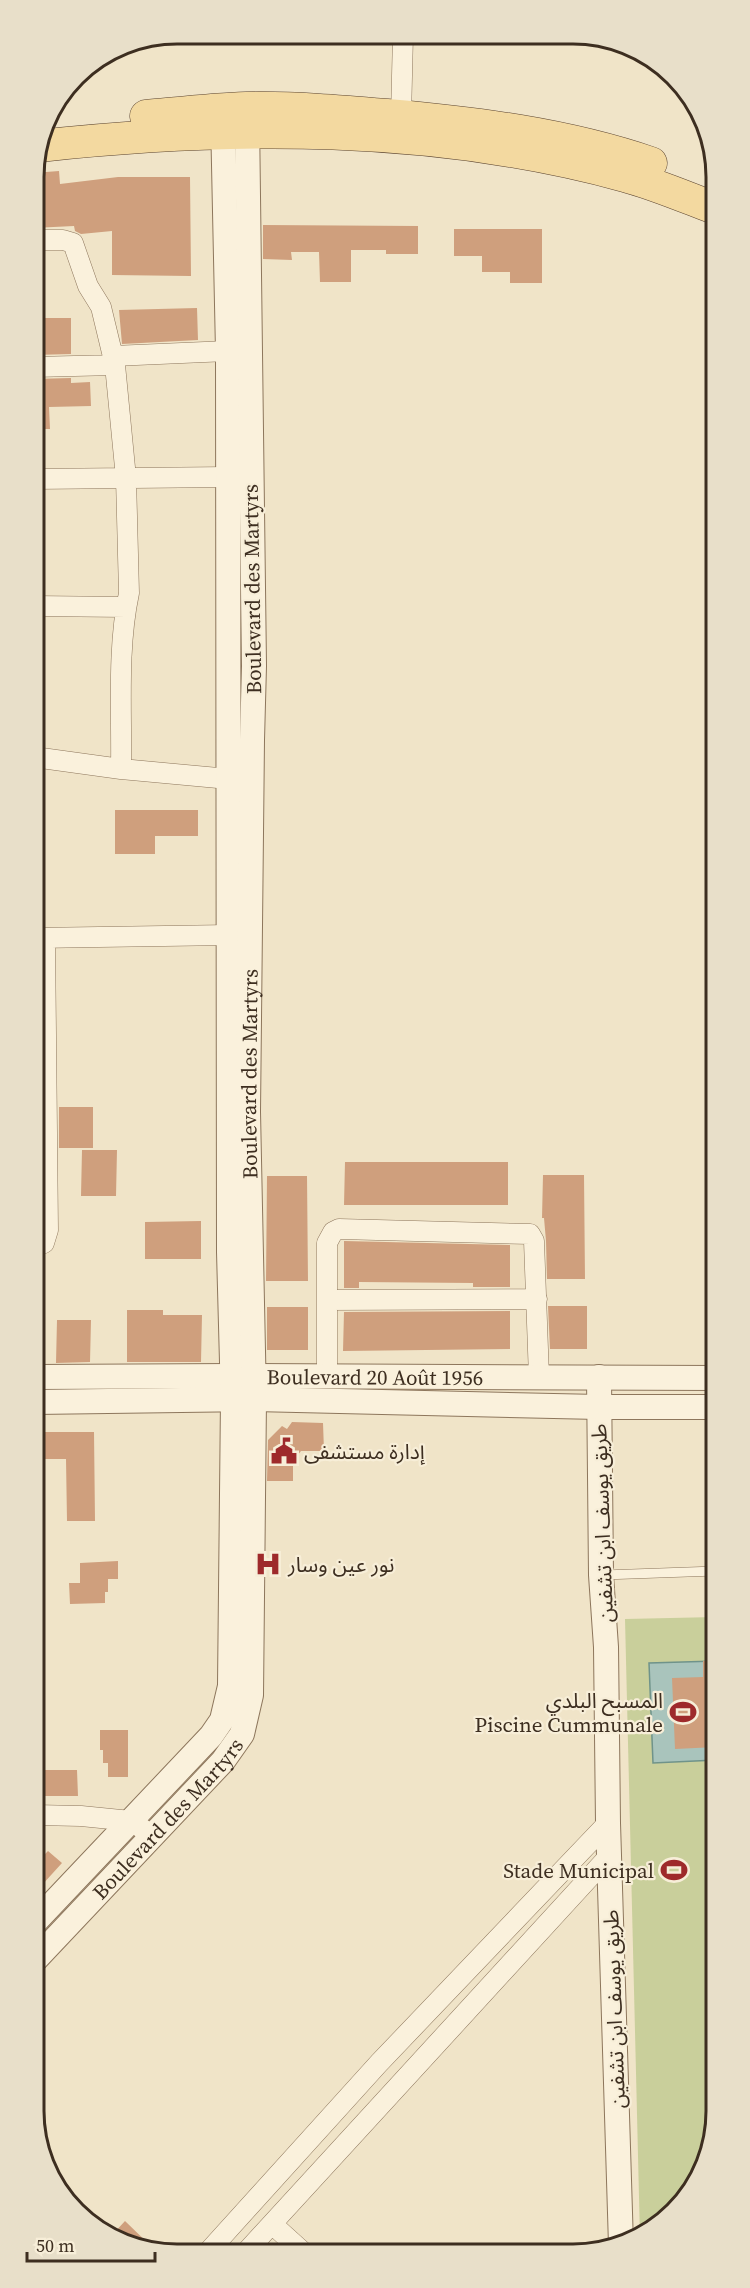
<svg xmlns="http://www.w3.org/2000/svg" width="750" height="2288" font-family="'Source Serif 4','Noto Sans Arabic',serif">
  <style>
    .green { fill: #c9cf9b }
    .water { fill: #a9c4bc; stroke: #6f938a; stroke-width: 1.5 }
    .building { fill: #cf9f7d }
    .lines { fill: none; stroke-linecap: round; stroke-linejoin: round }
    .service-casing { stroke: #8d765c; stroke-width: 10 }
    .minor-casing { stroke: #8d765c; stroke-width: 21 }
    .tertiary-casing { stroke: #8d765c; stroke-width: 26 }
    .primary-casing { stroke: #5b4430; stroke-width: 33 }
    .service { stroke: #faf1dc; stroke-width: 9 }
    .minor { stroke: #faf1dc; stroke-width: 20 }
    .tertiary { stroke: #faf1dc; stroke-width: 24 }
    .primary { stroke: #f3d9a0; stroke-width: 32 }
    .labels { text-anchor: middle; dominant-baseline: central; stroke-width: 4.5; stroke-linejoin: round; paint-order: stroke }
    .street-label { font-size: 21px; fill: #3d2e20; stroke: #f7eed8 }
    .poi-label { font-size: 21px; fill: #3d2e20; stroke: #f7eed8; text-anchor: start }
    .rim { fill: none; stroke: #3d2e20; stroke-width: 3 }
  </style>
  <rect width="100%" height="100%" fill="#f0e4c8"/>
  <path class="green" d="M716,1617l1,504 -11,45 -24,40 -37,30 -5,2 -15,-619z"/>
  <path class="water" d="M716,1661v99l-63,3 -4,-100z"/>
  <path class="building" d="M59,171l1,13 58,-7h72l1,99 -79,-1v-44l-31,3 -6,-3 -1,-5 -41,2v-55z
    M263,225l155,1v28h-32v-4h-35v32h-31l-1,-30h-28l1,8 -29,-1z
    M454,229h88v54h-32v-11h-28v-16h-28z
    M197,308l1,32 -76,4 -3,-34z
    M34,318h37v36l-37,1z
    M71,378v5l19,-1 1,24 -42,1 1,22h-16v-50z
    M115,810h83v26h-43v18h-40z
    M59,1107h34v41h-34z
    M82,1150h35l-1,46h-35z
    M345,1162h163v43h-164z
    M543,1175h41l1,104h-38l-1,-38 -2,-23h-2z
    M267,1176h40l1,105h-42z
    M201,1221v38h-56v-37z
    M344,1241l166,4v42h-37v-4l-114,-1v6h-15z
    M548,1306h39v43h-37z
    M267,1307h41v43h-41z
    M127,1310h36v5h39l-1,47h-74z
    M510,1311v38l-167,2 1,-39z
    M57,1320h34l-1,42 -34,1z
    M292,1422l31,1 1,28h-23l-8,10v20h-26l1,-41 14,-14 5,3z
    M35,1432h59l1,89h-28l-1,-62h-31z
    M118,1561v18h-10v13h-3v11l-35,1 -1,-21h11v-20z
    M703,1661h13v86l-41,2 -3,-71 31,-1z
    M100,1730h28v47h-20v-14h-5v-13h-3z
    M35,1770h42l1,26h-43z
    M48,1851l14,12 -20,22 -7,-6v-23h8z
    M125,2221l32,31h-9l-35,-18z"/>
  <g class="lines">
    <g class="service-casing">
      <path id="service" d="M603,1575l113,-4"/>
    </g>
    <g class="minor-casing">
      <path id="minor" d="M401,117l2,-82
        M33,240h30l10,3 15,43 13,21 14,58 11,113 3,115c-12,56 -7,118 -8,176
        M113,356l115,-5
        M34,367l81,-2
        M34,479l194,-2
        M34,606l92,1
        M34,757l87,12 108,10
        M34,938l195,-3
        M35,1247l9,-4 4,-13 -3,-292
        M327,1300l210,-1
        M327,1377v-134l6,-11 6,-3 191,5 4,7 5,136
        M35,1815l46,1 50,5 22,15
        M272,2224l31,28
        M208,2252l171,-189 229,-240
        M246,2252l364,-397"/>
    </g>
    <g class="tertiary-casing">
      <g id="tertiary">
        <path id="s1" d="M35,1377l198,-1 483,2"/>
        <path d="M599,1377l2,198 5,72 2,176 13,422"/>
        <path d="M35,1402l219,-3 345,8h117"/>
        <path d="M35,1922l176,-186 11,-16 8,-34 3,-287 -4,-147 -1,-901 -5,-233"/>
        <path id="s2" d="M35,1960l188,-199 19,-27 9,-39 3,-296 -6,-287 4,-372 2,-74 -7,-548"/>
      </g>
    </g>
    <g class="primary-casing">
      <path id="primary" d="M146,116c33,-3 67,-7 100,-8 47,-1 94,3 141,7 90,8 179,19 264,48
        M39,146c194,-21 396,-22 586,30 30,8 60,21 89,32"/>
    </g>
    <use href="#service" class="service"/>
    <use href="#minor" class="minor"/>
    <use href="#tertiary" class="tertiary"/>
    <use href="#primary" class="primary"/>
  </g>
  <defs>
    <g id="civic-bare" transform="scale(2.07)"><path d="M-.6-6.5H3V-4.5H.6V-3L4-1V1h2V6H-6V1h2V-1L-.6-3ZM-1.2 2.5V6h2.4V2.5Z" fill="#9e2a2b" stroke="#f7eed8" stroke-width="2.5" paint-order="stroke"/></g>
    <g id="hospital-bare" transform="scale(2.07)"><path d="M-5-5h3v3.5h4V-5h3V5h-3V1.5h-4V5h-3Z" fill="#9e2a2b" stroke="#f7eed8" stroke-width="2.5" paint-order="stroke"/></g>
    <g id="stadium-bare" transform="scale(2.07)"><path d="M0-5a6.5 5 0 1 0 0 10a6.5 5 0 1 0 0-10ZM-3.5-1.8h7v3.6h-7Z" fill="#9e2a2b" stroke="#f7eed8" stroke-width="2.5" paint-order="stroke"/></g>
  </defs>
  <g fill-rule="evenodd">
    <use href="#civic-bare" x="284" y="1451"/>
    <use href="#hospital-bare" x="268" y="1564"/>
    <use href="#stadium-bare" x="683" y="1712"/>
    <use href="#stadium-bare" x="674" y="1870"/>
  </g>
  <g class="labels">
    <g class="street-label">
      <text transform="translate(252 589) rotate(-91)">Boulevard des Martyrs</text>
      <text stroke="none"><textPath href="#s2" startOffset="968">Boulevard des Martyrs</textPath></text>
      <text stroke="none"><textPath href="#s1" startOffset="340">Boulevard 20 Août 1956</textPath></text>
      <text transform="translate(602 1523) rotate(-92)">طريق يوسف ابن تشفين</text>
      <text stroke="none"><textPath href="#s2" startOffset="194">Boulevard des Martyrs</textPath></text>
      <text transform="translate(614 2009) rotate(-92)">طريق يوسف ابن تشفين</text>
    </g>
    <g class="poi-label">
      <text x="304" y="1451">إدارة مستشفى</text>
      <text x="288" y="1564">نور عين وسار</text>
      <text x="663" y="1700" text-anchor="end">المسبح البلدي<tspan x="663" dy="24">Piscine Cummunale</tspan></text>
      <text x="654" y="1870" text-anchor="end">Stade Municipal</text>
    </g>
  </g>
  <path d="M0 0H750V2288H0ZM177 44H573A133 133 0 0 1 706 177V2111A133 133 0 0 1 573 2244H177A133 133 0 0 1 44 2111V177A133 133 0 0 1 177 44Z" fill="#e8dfc9" fill-rule="evenodd"/>
  <path class="rim" d="M177 44H573A133 133 0 0 1 706 177V2111A133 133 0 0 1 573 2244H177A133 133 0 0 1 44 2111V177A133 133 0 0 1 177 44Z"/>
  <path d="M27 2252v9h128v-9" fill="none" stroke="#3d2e20" stroke-width="3"/>
  <text x="36" y="2252" font-size="18" fill="#3d2e20" stroke="#f7eed8" stroke-width="4.5" paint-order="stroke">50 m</text>
</svg>
